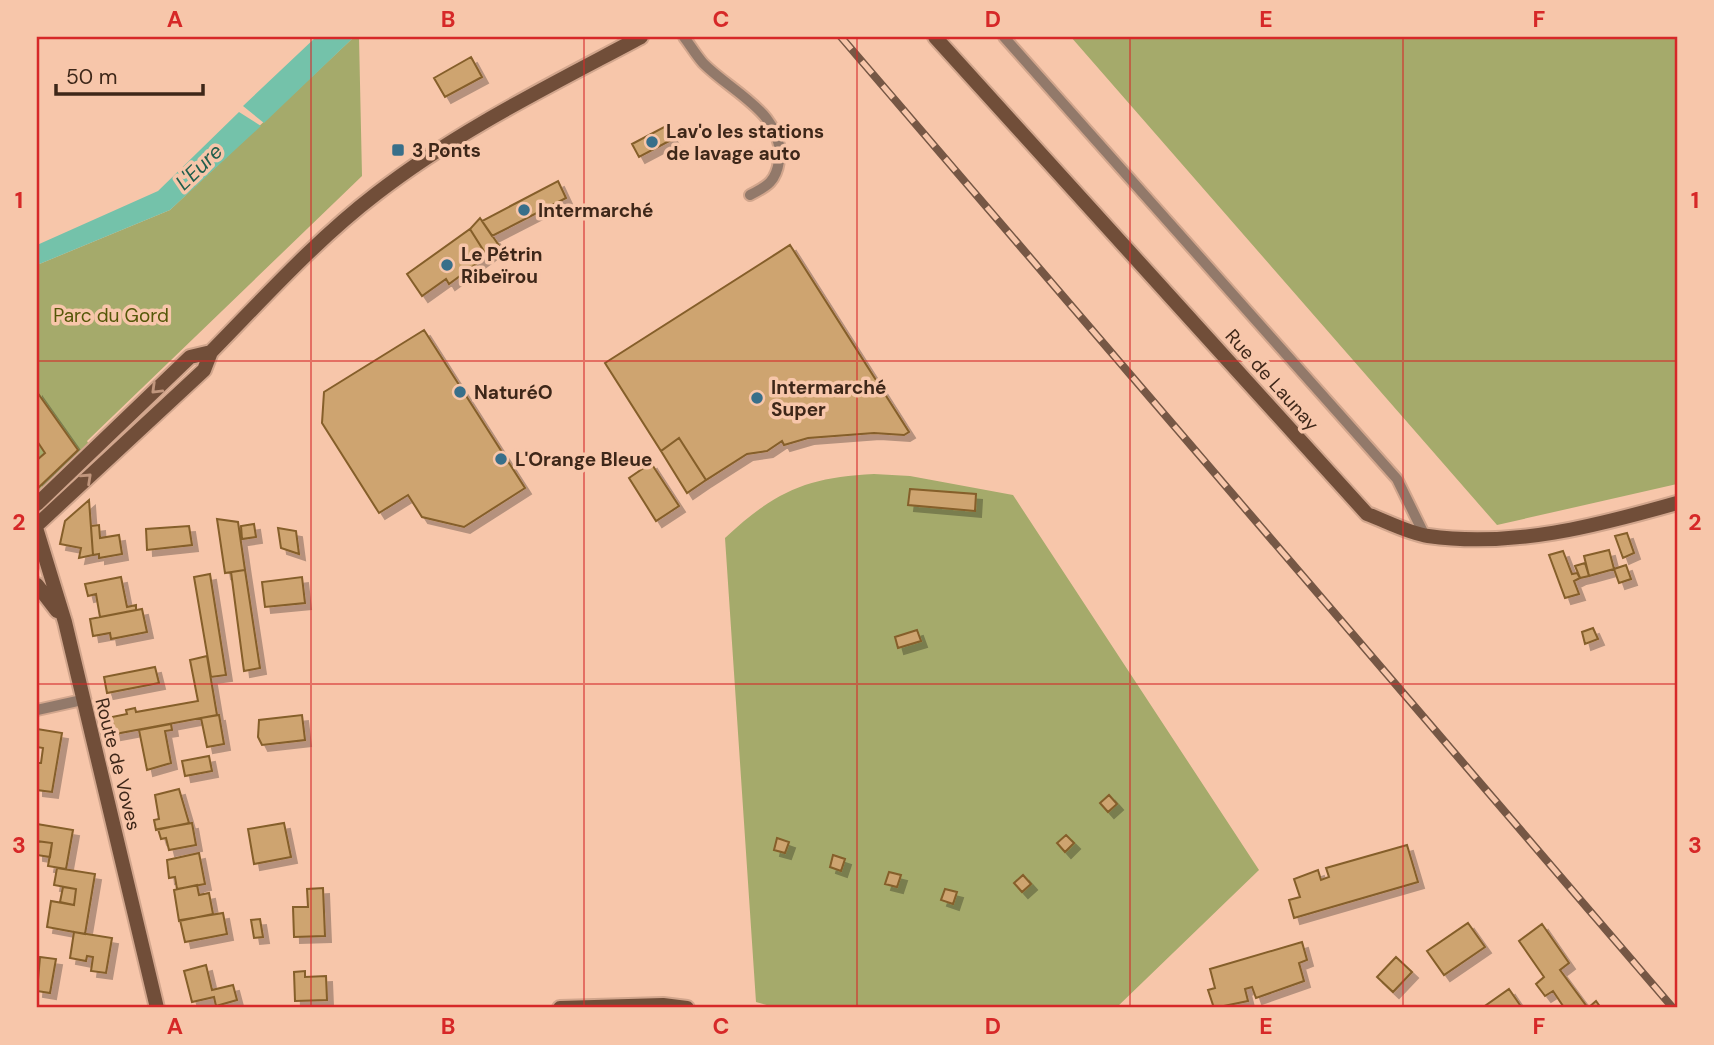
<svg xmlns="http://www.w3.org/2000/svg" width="1714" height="1045" font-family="'DM Sans',sans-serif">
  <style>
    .green { fill: #a5aa6b }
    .water { fill: #74c2aa }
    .building { fill: #cea46f; stroke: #855e2a; stroke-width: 2; filter: url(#shadow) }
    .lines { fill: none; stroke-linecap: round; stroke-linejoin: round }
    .lane-casing { stroke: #d2a68d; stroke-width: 14 }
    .secondary-casing { stroke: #d2a68d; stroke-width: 18 }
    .lane { stroke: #92796a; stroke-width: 10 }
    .secondary { stroke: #714e39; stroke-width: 14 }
    .rail-casing { stroke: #765745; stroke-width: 8 }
    .rail { stroke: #f7c6aa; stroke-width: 5; stroke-dasharray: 16; stroke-linecap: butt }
    .oneway { stroke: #c1967d }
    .grid { fill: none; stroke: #d62828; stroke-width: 2; stroke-opacity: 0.55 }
    .poi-dot { fill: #386f8a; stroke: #f7c6aa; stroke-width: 2.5 }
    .labels { text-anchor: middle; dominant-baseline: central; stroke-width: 7; stroke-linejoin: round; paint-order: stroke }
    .poi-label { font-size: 19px; font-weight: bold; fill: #3e2719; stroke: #f7c6aa; text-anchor: start }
    .park-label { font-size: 19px; fill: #545708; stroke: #f7c6aa }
    .street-label { font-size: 19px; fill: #3e2719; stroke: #f7c6aa }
    .water-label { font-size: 21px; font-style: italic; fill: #205e4d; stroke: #f7c6aa }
    .neatline { fill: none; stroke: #d62828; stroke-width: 2.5 }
    .grid-label { font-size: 23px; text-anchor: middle; font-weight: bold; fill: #d62828 }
  </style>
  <defs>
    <filter id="shadow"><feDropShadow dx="6" dy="6" stdDeviation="0" flood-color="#0004"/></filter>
  </defs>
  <rect width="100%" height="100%" fill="#f7c6aa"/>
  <path class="green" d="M354,37h5l3,139 -275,265 8,14 -58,49v-239l133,-55z
    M1071,37h606v447l-180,41z
    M874,474l36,2 103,19 246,375 -143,138h-338l-22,-6 -31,-464c49,-46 82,-61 149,-64z"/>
  <path class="water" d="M316,37h38l-90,86 -21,-17z
    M239,112l22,14 -91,84 -133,55v-20l121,-54z"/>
  <path class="building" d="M471,57l11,20 -37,20 -11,-19z
    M666,126l7,13 -34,18 -7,-13z
    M558,181l8,17 -74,38 -10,-15z
    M480,218l20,29 -13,9 -17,-27z
    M470,229l17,27 -38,28 -3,-5 -24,17 -15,-22z
    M790,245l119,187 -5,3 -30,-2 -66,5 -24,7 -2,-4 -15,10 -20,3 -41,26 -27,-42 -18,13 -56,-88z
    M424,330l101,158 -61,39 -42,-10 -14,-22 -29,18 -57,-90 2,-31z
    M37,392l41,58 -41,39v-29l8,-7 -8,-12z
    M679,438l27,42 -19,13 -26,-42z
    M651,463l28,43 -23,15 -27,-43z
    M910,489l66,5 -1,17 -67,-6z
    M89,500l4,55 -14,3 2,-10 -21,-4 5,-23z
    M217,519l21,3 7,48 -20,3z
    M254,524l2,13 -14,2 -1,-13z
    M99,525l1,13 19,-3 3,19 -23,4v-4l-6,1 -2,-29z
    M189,526l3,19 -45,5 -1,-21z
    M278,528l18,3 3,23 -18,-6z
    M1627,533l7,20 -11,5 -8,-22z
    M1609,550l5,19 -25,7 -5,-20z
    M1563,551l9,23 5,-1 3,5 -6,3 5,13 -14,4 -16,-43z
    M1585,563l4,13 -9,2 -5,-12z
    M1626,565l5,14 -12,4 -5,-14z
    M245,570l15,98 -16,3 -13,-99z
    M210,574l16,101 -15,2 -17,-100z
    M121,577l6,30 9,-2v5l-36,7 -4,-23 -8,2 -3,-12z
    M302,577l3,26 -40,4 -3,-25z
    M142,609l5,23 -36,7 -1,-6 -17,3 -3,-17z
    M1593,628l5,11 -13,5 -3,-12z
    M917,630l4,11 -23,7 -3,-11z
    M207,656l10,59 -102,19 -3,-17 15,-3 -1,-4 9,-2 1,4 62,-11 -8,-41z
    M155,667l4,16 -52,10 -3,-16z
    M219,715l5,29 -17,3 -6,-29z
    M302,715l3,25 -43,5 -4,-8 1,-17z
    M171,724l1,6 -7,1 6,32 -24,7 -8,-40z
    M37,729l25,4 -10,59 -15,-2v-27h4l2,-15 -6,-1z
    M209,756l3,15 -27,5 -3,-15z
    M179,789l10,34 -33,7 -2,-10 5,-1 -4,-24z
    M1109,795l8,9 -9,8 -8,-9z
    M192,823l4,22 -27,5 -3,-12 -5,1 -3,-10z
    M284,823l7,34 -37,7 -6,-35z
    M37,824l36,6 -7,39 -18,-3 4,-23 -15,-2z
    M1066,835l8,8 -9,9 -8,-9z
    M777,838l12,4 -4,11 -11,-3z
    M37,841l15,2 -2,14 -13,-2z
    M1407,845l11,37 -124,36 -5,-18 11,-3 -6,-18 24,-9 3,10 8,-3 -3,-9z
    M199,853l6,31 -28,5 -2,-12 -6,1 -2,-18z
    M833,855l12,4 -4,12 -11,-4z
    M57,868l38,6 -10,60 -38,-7 4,-26 23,4 2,-16 -22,-4z
    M889,872l12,3 -4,12 -12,-3z
    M1023,875l8,9 -9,8 -8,-9z
    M197,885l2,10 10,-2 4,21 -34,7 -5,-31z
    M63,887l13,2 -2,16 -14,-3z
    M323,888l2,48 -31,1 -1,-30h15l-1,-18z
    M945,889l12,3 -4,12 -12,-4z
    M223,913l4,21 -42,8 -5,-22z
    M260,919l3,18 -9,1 -3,-18z
    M1468,923l17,24 -41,28 -17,-24z
    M1542,924l27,39 -9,7 28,38 8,-7 5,7h-41l3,-2 -10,-15 -8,5 -9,-12 8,-7 -25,-36z
    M74,932l38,6 -6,35 -15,-2 2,-14 -6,-1 -1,5 -16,-3z
    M1302,942l5,18 -8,3 5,18 -48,17 -4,-11 -7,2 3,12 -34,7 -6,-18 7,-2 -5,-19z
    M40,957l16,2 -6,34 -13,-2z
    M1396,957l16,15 -19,20 -16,-15z
    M206,965l6,25 21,-5 4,15 -21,6 -2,-9 -22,5 -8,-31z
    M305,971v6l21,-1 1,24 -32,1 -1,-29z
    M1509,989l13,19h-40z"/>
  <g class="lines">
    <g class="lane-casing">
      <path id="lane" d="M684,37c6,8 12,18 19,26 28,29 83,51 76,98 -3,20 -11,25 -29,34
        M1004,37l393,442 28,57
        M37,710l45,-10"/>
    </g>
    <g class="secondary-casing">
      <path id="secondary" d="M935,37l432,477c19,7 41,19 61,22 85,12 168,-10 249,-33
        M37,504l153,-147 21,-5
        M37,525l167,-155 7,-18c53,-54 105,-112 165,-158 81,-63 175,-109 265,-157
        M37,531l28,91 92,386
        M37,585l20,26
        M560,1008l103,-3 24,3"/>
    </g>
    <use href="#lane" class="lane"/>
    <use href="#secondary" class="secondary"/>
    <g class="rail-casing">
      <path id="rail" d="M841,37l832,971"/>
    </g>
    <use href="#rail" class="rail"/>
  </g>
  <defs><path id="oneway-chevron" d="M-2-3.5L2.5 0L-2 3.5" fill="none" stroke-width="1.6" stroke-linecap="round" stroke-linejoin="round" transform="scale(1.75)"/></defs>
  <g class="oneway">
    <use href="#oneway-chevron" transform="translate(156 389) rotate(136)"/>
    <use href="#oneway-chevron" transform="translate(87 478) rotate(-43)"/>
  </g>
  <path class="grid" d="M311,37v971M584,37v971M857,37v971M1130,37v971M1403,37v971M37,361h1640M37,684h1640"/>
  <g class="poi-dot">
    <circle cx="652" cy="142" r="7"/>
    <rect x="391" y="143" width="14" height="14" rx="3.5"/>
    <circle cx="524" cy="210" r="7"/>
    <circle cx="447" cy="265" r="7"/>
    <circle cx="460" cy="392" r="7"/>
    <circle cx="757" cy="398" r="7"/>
    <circle cx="501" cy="459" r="7"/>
  </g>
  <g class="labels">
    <g class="poi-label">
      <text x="666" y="131">Lav'o les stations<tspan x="666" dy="22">de lavage auto</tspan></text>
      <text x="412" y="150">3 Ponts</text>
      <text x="538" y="210">Intermarché</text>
      <text x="461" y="254">Le Pétrin<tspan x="461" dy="22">Ribeïrou</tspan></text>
      <text x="771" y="387">Intermarché<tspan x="771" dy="22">Super</tspan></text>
      <text x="474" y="392">NaturéO</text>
      <text x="515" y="459">L'Orange Bleue</text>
    </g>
    <g class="park-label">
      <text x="111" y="315">Parc du Gord</text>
    </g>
    <g class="street-label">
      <text transform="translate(1272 380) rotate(48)">Rue de Launay</text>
      <text transform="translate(118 764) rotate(76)">Route de Voves</text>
    </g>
    <g class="water-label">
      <text transform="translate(199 167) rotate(-44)">L'Eure</text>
    </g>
  </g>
  <rect width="1714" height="1045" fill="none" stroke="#f7c6aa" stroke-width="77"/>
  <path d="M56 84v10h147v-10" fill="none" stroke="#3e2719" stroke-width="3.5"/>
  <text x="66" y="84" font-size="21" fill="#3e2719" stroke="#f7c6aa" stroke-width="5" paint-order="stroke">50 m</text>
  <rect x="38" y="38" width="1638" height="968" class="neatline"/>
  <g class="grid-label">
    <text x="175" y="27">A</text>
    <text x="448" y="27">B</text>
    <text x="721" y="27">C</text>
    <text x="993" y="27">D</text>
    <text x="1266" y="27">E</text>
    <text x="1539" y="27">F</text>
    <text x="19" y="208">1</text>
    <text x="1695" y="208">1</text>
    <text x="19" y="530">2</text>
    <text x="1695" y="530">2</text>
    <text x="19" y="853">3</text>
    <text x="1695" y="853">3</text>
    <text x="175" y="1034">A</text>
    <text x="448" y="1034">B</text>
    <text x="721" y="1034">C</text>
    <text x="993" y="1034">D</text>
    <text x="1266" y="1034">E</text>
    <text x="1539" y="1034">F</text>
  </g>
</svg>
